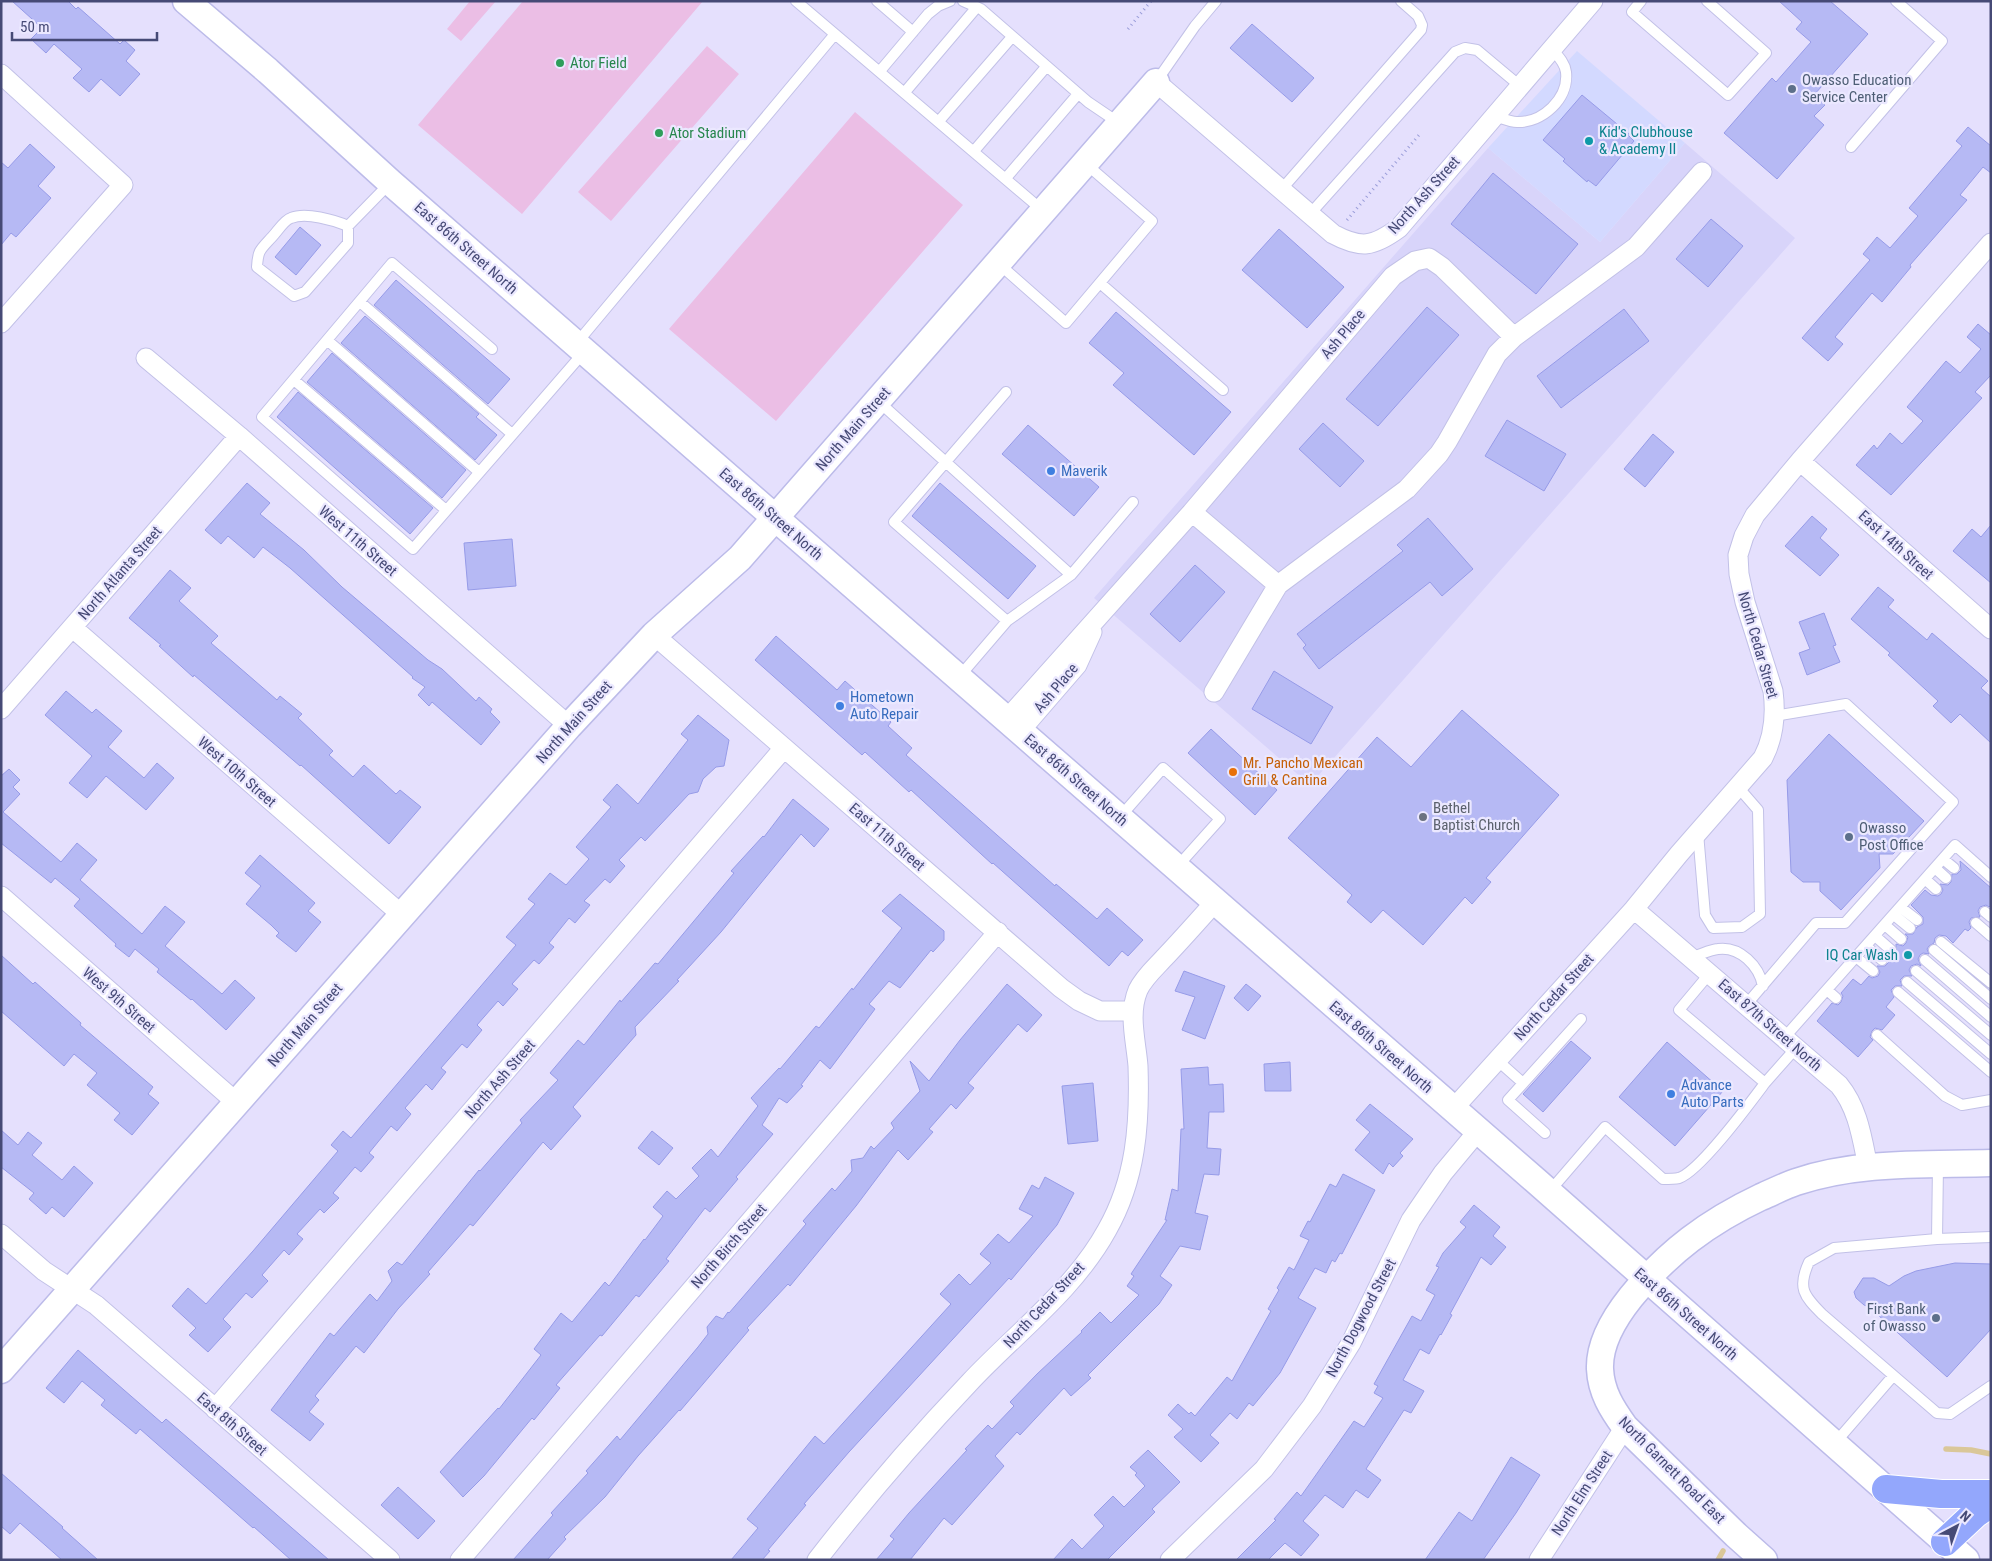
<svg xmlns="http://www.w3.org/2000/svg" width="1992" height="1561" font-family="'Roboto Condensed',sans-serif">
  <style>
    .residential { fill: #d8d4fa }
    .commercial { fill: #d3d9ff }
    .green { fill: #ebbee5 }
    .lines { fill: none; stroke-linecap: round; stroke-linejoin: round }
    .stream { stroke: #dac799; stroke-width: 5.5 }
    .building { fill: #b6b9f4; stroke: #969be8 }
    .lane-casing { stroke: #c2c1e7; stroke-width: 12 }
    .street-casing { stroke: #c2c1e7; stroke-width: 21 }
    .secondary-casing { stroke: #bcbbe9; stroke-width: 29 }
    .highway-casing { stroke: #fff; stroke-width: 30 }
    .path { stroke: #9a9dd9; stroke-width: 3; stroke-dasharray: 1 4; stroke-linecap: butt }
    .lane { stroke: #fff; stroke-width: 10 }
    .street { stroke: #fff; stroke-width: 19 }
    .secondary { stroke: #fff; stroke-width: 26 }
    .highway { stroke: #93a7fc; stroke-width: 28 }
    .leisure-dot { fill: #2e9e5b; stroke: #ebe8ff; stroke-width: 2 }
    .service-dot { fill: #5c6f8a; stroke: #ebe8ff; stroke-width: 2 }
    .culture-dot { fill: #0f9aa8; stroke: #ebe8ff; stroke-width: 2 }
    .shop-dot { fill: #3f7fe0; stroke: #ebe8ff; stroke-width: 2 }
    .food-dot { fill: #e8710a; stroke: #ebe8ff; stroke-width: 2 }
    .worship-dot { fill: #6b7280; stroke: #ebe8ff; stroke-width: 2 }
    .labels { text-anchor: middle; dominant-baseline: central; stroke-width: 4.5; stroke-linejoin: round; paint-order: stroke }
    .leisure-label { font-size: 15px; fill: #27864d; stroke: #ebe8ff; text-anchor: start }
    .service-label { font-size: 15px; fill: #4e5e75; stroke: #ebe8ff; text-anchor: start }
    .culture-label { font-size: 15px; fill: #0d838f; stroke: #ebe8ff; text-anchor: start }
    .street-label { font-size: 15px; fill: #464a76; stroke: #ebe8ff }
    .shop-label { font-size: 15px; fill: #366cbe; stroke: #ebe8ff; text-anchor: start }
    .food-label { font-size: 15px; fill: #c56008; stroke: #ebe8ff; text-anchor: start }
    .worship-label { font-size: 15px; fill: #5b616d; stroke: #ebe8ff; text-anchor: start }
  </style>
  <rect width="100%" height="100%" fill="#e5e0fd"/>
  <path class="residential" d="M1685,143l110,95 -485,547 -216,-187 394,-450 112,94z"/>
  <path class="commercial" d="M1577,51l108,92 -85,99 -112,-94z"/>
  <path class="green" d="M470,1h26l-35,40 -14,-12z
    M523,1h180l-181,213 -104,-89z
    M707,46l32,28 -128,147 -33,-29z
    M855,112l108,93 -187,216 -107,-92z"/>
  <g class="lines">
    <path class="stream" d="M1946,1449l25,1 20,4
      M1718,1560l5,-9"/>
  </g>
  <path class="building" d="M12,1h56l8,8 2,-2 42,37 4,-4 11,10 -9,11 14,13 -20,22 -19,-17 -12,13 -16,-14 9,-9 -28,-25 -8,9 -15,-14 11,-11z
    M1779,1h51l38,33 -54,61 11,10 -11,11 10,9 -47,54 -53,-46 48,-55 4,4 35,-40 -15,-13 6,-7z
    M1252,24l62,54 -22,24 -62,-54z
    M1582,95l47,39 -1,1 6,6 -38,45 -8,-6 -1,2 -24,-21 2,-2 -22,-19z
    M1968,127l23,19v27l-8,-6 -23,28 7,5 -57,65 1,2 -29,35 -10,-9 -37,44 8,7 -15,17 -26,-23 68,-78 -7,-6 14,-17 13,11 28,-32 -9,-8 53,-62 -6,-5z
    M30,144l25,23 -17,19 13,12 -35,39 -5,-4 -10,12v-83l7,6z
    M1493,173l85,71 -42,50 -85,-70z
    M1711,219l32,27 -35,41 -32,-28z
    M300,227l21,18 -25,30 -21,-18z
    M1279,229l65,58 -37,41 -65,-58z
    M396,280l114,99 -22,25 -114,-99z
    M1427,307l32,28 -81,91 -32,-27z
    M1624,309l25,32 -88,67 -24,-32z
    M1116,312l115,100 -37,43 -81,-70 11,-12 -35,-30z
    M365,316l114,98 -3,3 21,18 -22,25 -134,-117z
    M1978,324l13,11v40l-16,17 7,6 -91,97 -35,-30 18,-20 3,4 13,-16 12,11 21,-23 -16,-14 39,-46 14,12 21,-24 -14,-12z
    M332,353l134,117 -24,28 -135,-116z
    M298,392l135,116 -23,26 -133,-117z
    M1507,420l59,34 -22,37 -59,-35z
    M1323,423l41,38 -24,26 -41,-38z
    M1028,425l71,62 -25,29 -72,-62z
    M1653,434l21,18 -29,35 -21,-18z
    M247,483l23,20 -10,11 44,36 38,37 86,73 14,9 34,32 3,-4 13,12 -2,3 10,10 -19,23 -49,-43 -3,4 -11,-11 7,-8 -13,-9 1,-1 -123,-109 -27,-21 -9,11 -26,-22 -7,8 -16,-14z
    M940,483l96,83 -28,33 -96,-83z
    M1812,516l15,13 -7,9 19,17 -19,21 -35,-30z
    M1428,518l45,51 -31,27 -12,-14 -111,87 -16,-21 3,-3 -9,-11 106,-83 -6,-6z
    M1991,525v58l-38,-32 19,-22 9,8z
    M512,539l4,47 -48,4 -4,-47z
    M1195,565l30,27 -45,50 -30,-28z
    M170,570l21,18 -12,13 39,35 -7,7 66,57 3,-4 22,18 -4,4 35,33 -4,4 24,22 11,-12 32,29 4,-4 21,17 -32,37 -88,-79 -1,1 -106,-91 -1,2 -34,-31 2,-1 -32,-27z
    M1878,587l16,13 -6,7 39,33 5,-7 56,48 -7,7 10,9v46l-31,-29 -9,9 -18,-17 5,-5 -50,-46 2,-2 -39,-34z
    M1824,613l12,32 -3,1 7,16 -33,13 -8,-22 11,-4 -11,-27z
    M776,636l61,54 8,-9 46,41 -3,4 24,22 -6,7 149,131 1,-2 41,35 10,-11 36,32 -15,16 -6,-5 -13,15 -116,-103 -1,1 -81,-74 -2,2 -44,-40 -3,3 -107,-95z
    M1274,671l59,36 -22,37 -59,-35z
    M66,691l26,22 4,-4 26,22 -14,16 36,31 13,-15 17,15 -28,32 -40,-34 -19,22 -18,-15 23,-27 -47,-41z
    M1462,710l97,85 -73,83 5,4 -19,22 -7,-7 -42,48 -40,-35 -12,13 -24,-21 5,-7 -64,-57 89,-101 34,30z
    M698,715l31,25 -5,26 -8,1 -13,12 -5,13 -9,2 -44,47 -4,-4 -22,23 6,6 -15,17 -5,-4 -21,22 6,4 -15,18 -6,-5 -20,25 5,4 -15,17 -5,-4 -22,24 6,5 -15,17 -5,-5 -21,24 5,5 -15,18 -5,-4 -21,24 5,4 -14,18 -6,-6 -21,24 6,6 -14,17 -6,-5 -22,27 5,4 -13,15 -6,-5 -22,26 6,5 -15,15 -4,-4 -23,25 6,5 -14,16 -5,-5 -22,25 6,6 -16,17 -6,-5 -23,26 8,8 -23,25 -19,-17 7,-7 -24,-22 16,-18 18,16 47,-53 85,-100 -7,-6 12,-14 8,7 165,-193 -10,-8 29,-33 -7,-5 22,-26 16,12 23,-26 -13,-12 35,-40 -8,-7 14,-16 21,20 50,-64 -7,-6z
    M1211,729l66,61 -22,25 -67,-62z
    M1829,734l95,87 -31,33h-14l1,14 -39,42 -21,-19v-9h-17l-12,-10 -4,-92z
    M9,769l11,11 -7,7 7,7 -17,18 58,50 16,-19 20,17 -17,20 62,54 23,-28 20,16 -20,24 57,48 13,-14 20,18 -29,32 -34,-31 -1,1 -34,-28 2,-3 -24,-20 -6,8 -14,-11 1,-2 -42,-38 6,-7 -25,-21 -4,5 -50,-40v-67z
    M793,799l36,30 -15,18 -13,-13 -80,98 -44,48 2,1 -44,46 1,8 -63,72 8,9 -30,34 -8,-8 -70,84 -3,-2 -42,48 2,2 -32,35 -34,44 -8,-7 -41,50 4,4 -10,12 15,12 -14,17 -39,-31 59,-77 4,3 36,-42 7,7 15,-20 -4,-10 9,-9 5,3 77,-95 1,1 42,-48 -2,-3 38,-40 -8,-7 28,-33 6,5 36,-45 1,2 34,-39 3,1 76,-91 -3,-2 32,-35 1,1z
    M260,855l55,48 -7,8 13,11 -25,30 -20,-16 3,-3 -8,-8 -25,-21 15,-18 -16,-13z
    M1960,861l31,27v17l-2,2 -3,-2 -6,2 -2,4 2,6 -9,1 -2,4 2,6 -3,3 -3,-2 -12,14 -7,-7 -7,-1 -4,3 -1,5 -5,3 -2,3 2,5 -6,-1 -3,2 -2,4 3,7 -4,-2 -6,2 -2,4 3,6h-8l-4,4 2,6h-7l-4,4 3,7 -8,10 9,8 -13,15 -7,-2 -3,3 -2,6 3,3 -15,17 -41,-36 15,-18 6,2 3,-3 2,-6 -2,-3 12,-14 8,6 8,-9 3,2 6,-2 2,-4 -3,-6h8l4,-4 -2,-6 6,1 3,-3v-10l7,2 3,-3 2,-6 -3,-3h8l4,-7 6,-3v-7l-12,-12 14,-15 6,5 7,1 3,-2 2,-4 -3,-6 8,1 3,-3 1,-8h5l4,-4z
    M900,894l44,37v9l-11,12 -2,-2 -31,38 -11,-7 -20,23 6,5 -45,60 -10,-9 -19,25 2,1 -16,17 -8,-5 -17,27 11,9 -37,43 2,2 -28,33 -5,-4 -39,51 3,2 -30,36 -3,-2 -34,41 -2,-1 -44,50 4,3 -26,32 -2,-2 -48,58 -21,21 -23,-25 58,-64 1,1 42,-54 -7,-6 27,-36 11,9 33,-40 4,4 35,-47 1,1 18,-24 -10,-9 14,-16 9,8 23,-23 -7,-8 19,-19 7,8 40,-51 -7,-8 28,-30 1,1 36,-43 3,2 33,-40 1,2 49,-62 -20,-17z
    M1,955l32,29 2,-2 46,41 -1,2 73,62 -5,7 11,9 -27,32 -18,-15 6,-7 -33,-28 10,-12 -23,-19 -10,12 -63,-55z
    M1184,971l41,15 -20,53 -23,-9 13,-33 -20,-6z
    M1007,984l35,31 -15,17 -9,-8 -50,59 6,5 -18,21 -5,-5 -22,25 4,3 -25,28 -10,-10 -42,56 -66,80 -2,-2 -41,44 2,2 -69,81 -1,-1 -41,46 -33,41 -41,40 2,2 -19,21h-34l40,-45 -2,-2 37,-40 -2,-2 31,-35 3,4 78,-93 10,-13 -1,-7 9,-11 7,3 5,-7 1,1 77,-89 -3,-3 29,-33 3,3 17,-20 -1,-11 12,-2 8,-12 3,3 20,-21 -3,-5 29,-32 -10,-30 19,20 31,-41z
    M1246,984l15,12 -13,15 -14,-13z
    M1571,1041l20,17 -48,54 -20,-18z
    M1667,1042l56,49 -48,55 -56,-49z
    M1290,1062l1,29h-26l-1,-27z
    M1208,1067l1,18 14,-1 1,28h-15l-2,36 14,1 -2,26 -15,-1 -9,39 13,3 -8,34 -20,-4 -20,30 12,9 -13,19 -71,71 3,3 -20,18 -7,-8 -44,47 -3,-3 -22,24 9,10 -52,59 -8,-7 -34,42h-34l18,-21 -4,-3 19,-23 58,-63 -2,-1 23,-24 4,4 22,-23 -4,-4 27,-28 45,-42 -1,-1 19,-19 11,11 28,-28 -12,-9 7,-10 -3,-2 36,-54h-2l7,-31 6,2 3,-62h3l-3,-60z
    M1093,1083l5,58 -30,3 -6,-58z
    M1370,1104l43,35 -13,14 3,3 -10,11 -4,-4 -6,11 -28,-24 15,-18 -14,-12z
    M1,1130l17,15 10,-13 14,11 -10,12 30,25 12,-14 19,17 -29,34 -12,-10 -6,7 -17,-15 5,-6 -33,-26z
    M652,1131l21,17 -14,17 -21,-17z
    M1343,1174l32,16 -33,64 -2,-1 -5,9 -3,-2 -6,13 -11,-5 -17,30 18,10 -36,65 -27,33 -4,-3 -12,16 -7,-6 -20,22 9,8 -18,19 -27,-25 9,-8 -15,-14 10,-11 11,10 2,-2 4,4 32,-39 5,4 39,-70 -3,-2 11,-19 -2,-2 12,-21 5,3 15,-30 -9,-4 8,-15 2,1 20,-38 6,3z
    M1045,1177l29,16 -17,32 -46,55 -2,-2 -160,174 -45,52 2,1 -38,45 2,1 -8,9h-31l27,-32 -11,-9 68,-83 9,8 127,-140 -11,-10 19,-20 11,11 21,-22 -11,-9 18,-20 11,9 24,-27 -14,-7 13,-24 7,4z
    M1474,1205l26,22 -7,9 13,11 -15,18 -10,-8 -31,57 2,1 -11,20 -1,-1 -11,20 -9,-5 -17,31 21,11 -13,22 -7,-3 -38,59 15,11 -13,18 -12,-8 -13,18 -18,-13 -22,26 16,14 -18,21 -16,-13 -17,17h-32l40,-40 -2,-1 23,-27 4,4 53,-75 10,6 19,-29 -9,-5 4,-7 -4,-2 38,-68 9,5 14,-26 -9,-5 13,-23 -3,-1 7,-13 23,-26 -6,-5z
    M1955,1263l36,1v65l-44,48 -78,-70 -5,-2 -8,-7 -2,-6 9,-14h11l15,8 15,-10 12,-5z
    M78,1350l84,73 4,-4 163,141h-38l-37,-33 -1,1 -113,-99 -4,5 -35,-29 4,-5 -23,-19 -18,22 -18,-15z
    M1148,1450l32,32 -28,27 3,3 -48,48h-54l19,-21 10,10 22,-23 -10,-11 19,-19 11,11 21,-21 -10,-11 2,-2 -7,-6z
    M1511,1457l29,18 -24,38 -33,47h-58l34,-48 13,9z
    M1,1473l62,54 -1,1 36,32h-36l-42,-37 -10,11 -9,-8z
    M398,1487l37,34 -17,18 -37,-34z"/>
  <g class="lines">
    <g class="lane-casing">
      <path id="lane" d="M796,1l246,209
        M877,1l36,31
        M963,1l18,8 107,93 31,21
        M1641,1l-9,11 96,83 38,-42 -59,-52
        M880,71l48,-57 10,-8 12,-5
        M1156,82l39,-56 21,-25
        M905,92l72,-85
        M1494,116c7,2 16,6 23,6 25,1 52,-23 49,-50 -1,-9 -8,-16 -14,-23
        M939,121l73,-84
        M1851,147l91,-106 -46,-40
        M974,151l72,-84
        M1006,178l72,-84
        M1281,190l140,-160 1,-5 -4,-9 -17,-15
        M1310,214l145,-162 10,-4 12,2 43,36
        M348,226c-14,-6 -42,-14 -57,-8 -7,2 -14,14 -19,19 -12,13 -14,13 -15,30l37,29 11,-4 43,-49v-17l42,-43
        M999,264l67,59 86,-102 -66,-57
        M1100,283l123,107
        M360,302l152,132
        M327,340l152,132
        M576,344l259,-310
        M492,349l-100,-86 -130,154 151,132 171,-197
        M294,380l152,130
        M1006,392l-112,130 113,99
        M878,401l193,174
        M959,677l48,-56 64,-46 62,-73
        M1120,817l43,-49 57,51 -43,48
        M1698,833l7,82 8,13 29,-1 18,-13 -2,-104 -20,-23
        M1943,859l11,9
        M1935,868l11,10
        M1925,879l11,10
        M1900,907l17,13
        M1985,912l6,5
        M1894,915l16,13
        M1976,923l15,13
        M1885,925l16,14
        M1875,936l16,14
        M1941,942l50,41
        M1866,946l16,14
        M1934,950l57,49
        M1691,957c9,-2 18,-7 27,-8 22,-3 41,17 45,37
        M1856,957l17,14
        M1925,960l66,57
        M1916,971l75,64
        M1710,973l-31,37 86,73 31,-35
        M1907,982l84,72
        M1827,990l9,8
        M1898,992l93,80
        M1746,1005l70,-82h29l108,-121 -107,-98 -72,12
        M1877,1035l68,61 17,9 29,-5
        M1784,1038l171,-193 36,32
        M1497,1060l26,23
        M1545,1133l-37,-33 73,-81
        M1549,1192l56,-65 58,52c5,0 11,0 16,-1 21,-7 71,-75 86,-95
        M1991,1237l-54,2 -103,9 -25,14c-12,26 -5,34 13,52l115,99 13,1 41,-28
        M1937,1239l1,-74
        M1835,1443l58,-67"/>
    </g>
    <g class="street-casing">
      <path id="street" d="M1,74l122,111 -122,138
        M1156,82l177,152c28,15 40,13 66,-6l194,-227
        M146,358l93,78 330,290
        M1800,461l191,168
        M1192,512l86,73
        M73,628l329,287
        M654,635l407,353 18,13 21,10h32
        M1214,692l64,-107 129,-96 32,-35 8,-12 50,-88 17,-17 122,-90 66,-75
        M1,709l238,-273
        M1007,719l185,-207 201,-236 22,-15 14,-3 13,9 72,70
        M1020,731l57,-66 15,-33
        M1,896l236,207
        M1634,909l205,176c19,23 23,53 29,82
        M1453,1109l181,-200 45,-55 84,-96c11,-21 13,-44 10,-67l-28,-89 -6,-28 -1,-19 6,-19 11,-21 45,-54 191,-218
        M1,1234l43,37 52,34 294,255
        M215,1409l569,-661
        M460,1560l538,-628
        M817,1560c48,-62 99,-121 153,-178 46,-49 104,-92 137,-152 29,-51 33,-106 31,-164 -2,-25 -10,-52 0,-76 6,-13 19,-24 28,-34 17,-18 33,-36 49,-54
        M1170,1560l94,-91 48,-63 39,-63 60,-123 32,-47 35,-42
        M1539,1560l86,-133"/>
    </g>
    <g class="secondary-casing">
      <path id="secondary" d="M186,1l82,70 122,111 1145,998 431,380
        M1,1370l568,-644 85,-91 86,-77 416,-476
        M1764,1560l-28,-25 -111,-108c-13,-18 -24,-35 -25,-58 -1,-26 15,-52 31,-72 37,-45 77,-75 130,-100 12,-5 23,-11 35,-15 62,-21 130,-17 195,-19"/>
    </g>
    <g class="highway-casing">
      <path id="highway" d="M1886,1489l55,5h50
        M1945,1542l30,-28 16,-11"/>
    </g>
    <path class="path" d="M1128,29l23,-28
      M1347,220l72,-85"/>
    <use href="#lane" class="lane"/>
    <use href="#street" class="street"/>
    <use href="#secondary" class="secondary"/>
    <use href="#highway" class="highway"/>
  </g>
  <g class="leisure-dot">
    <circle cx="560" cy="63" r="5"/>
    <circle cx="659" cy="133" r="5"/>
  </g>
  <g class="service-dot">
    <circle cx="1792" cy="89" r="5"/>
    <circle cx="1849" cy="837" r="5"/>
    <circle cx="1936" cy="1318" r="5"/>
  </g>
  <g class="culture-dot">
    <circle cx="1589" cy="141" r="5"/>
    <circle cx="1908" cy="955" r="5"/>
  </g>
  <g class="shop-dot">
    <circle cx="1051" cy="471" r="5"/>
    <circle cx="840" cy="706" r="5"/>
    <circle cx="1671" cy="1094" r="5"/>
  </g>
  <circle class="food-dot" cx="1233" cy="772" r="5"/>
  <circle class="worship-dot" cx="1423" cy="817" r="5"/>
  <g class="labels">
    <g class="leisure-label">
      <text x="570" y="63">Ator Field</text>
      <text x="669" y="133">Ator Stadium</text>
    </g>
    <g class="service-label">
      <text x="1802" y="80">Owasso Education<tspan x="1802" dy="17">Service Center</tspan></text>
      <text x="1859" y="828">Owasso<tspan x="1859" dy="17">Post Office</tspan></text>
      <text x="1926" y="1309" text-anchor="end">First Bank<tspan x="1926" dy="17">of Owasso</tspan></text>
    </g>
    <g class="culture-label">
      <text x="1599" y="132">Kid's Clubhouse<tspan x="1599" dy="17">&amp; Academy II</tspan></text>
      <text x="1898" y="955" text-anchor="end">IQ Car Wash</text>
    </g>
    <g class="street-label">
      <text transform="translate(1424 195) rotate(-48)">North Ash Street</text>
      <text transform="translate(466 248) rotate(41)">East 86th Street North</text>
      <text transform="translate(1343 334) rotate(-50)">Ash Place</text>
      <text transform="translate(853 429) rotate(-49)">North Main Street</text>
      <text transform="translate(771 514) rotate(41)">East 86th Street North</text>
      <text transform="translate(358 541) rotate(41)">West 11th Street</text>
      <text transform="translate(1896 545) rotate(42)">East 14th Street</text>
      <text transform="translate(120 573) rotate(-49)">North Atlanta Street</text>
      <text transform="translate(1758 645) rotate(74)">North Cedar Street</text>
      <text transform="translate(1056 688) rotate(-50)">Ash Place</text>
      <text transform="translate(574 722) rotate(-48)">North Main Street</text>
      <text transform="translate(237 772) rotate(41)">West 10th Street</text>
      <text transform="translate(1076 780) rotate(41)">East 86th Street North</text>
      <text transform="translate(887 837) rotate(41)">East 11th Street</text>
      <text transform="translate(1554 997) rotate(-48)">North Cedar Street</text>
      <text transform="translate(119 1000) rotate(41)">West 9th Street</text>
      <text transform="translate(305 1025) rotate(-49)">North Main Street</text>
      <text transform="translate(1770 1025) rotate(41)">East 87th Street North</text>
      <text transform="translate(1381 1047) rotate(41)">East 86th Street North</text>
      <text transform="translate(500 1079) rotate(-49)">North Ash Street</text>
      <text transform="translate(729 1246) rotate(-49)">North Birch Street</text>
      <text transform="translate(1044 1305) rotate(-47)">North Cedar Street</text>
      <text transform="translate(1686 1314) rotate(41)">East 86th Street North</text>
      <text transform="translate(1361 1318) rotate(-62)">North Dogwood Street</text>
      <text transform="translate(232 1424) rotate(41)">East 8th Street</text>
      <text transform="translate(1672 1470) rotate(45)">North Garnett Road East</text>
      <text transform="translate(1582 1493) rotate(-57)">North Elm Street</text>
    </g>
    <g class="shop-label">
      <text x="1061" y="471">Maverik</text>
      <text x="850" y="697">Hometown<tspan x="850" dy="17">Auto Repair</tspan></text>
      <text x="1681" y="1085">Advance<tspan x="1681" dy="17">Auto Parts</tspan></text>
    </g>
    <g class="food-label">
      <text x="1243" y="763">Mr. Pancho Mexican<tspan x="1243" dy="17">Grill &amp; Cantina</tspan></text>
    </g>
    <g class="worship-label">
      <text x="1433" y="808">Bethel<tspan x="1433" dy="17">Baptist Church</tspan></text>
    </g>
  </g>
  <rect width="1992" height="1561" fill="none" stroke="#464a76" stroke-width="5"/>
  <g transform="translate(1957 1526) rotate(41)" stroke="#ebe8ff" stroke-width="4" paint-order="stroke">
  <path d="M0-4L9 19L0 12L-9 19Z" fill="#464a76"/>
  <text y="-8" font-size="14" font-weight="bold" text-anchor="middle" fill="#464a76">N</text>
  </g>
  <path d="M12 32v8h145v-8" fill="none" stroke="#464a76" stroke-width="2.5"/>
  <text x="20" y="32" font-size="15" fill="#464a76" stroke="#ebe8ff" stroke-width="4" paint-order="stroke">50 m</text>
</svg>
